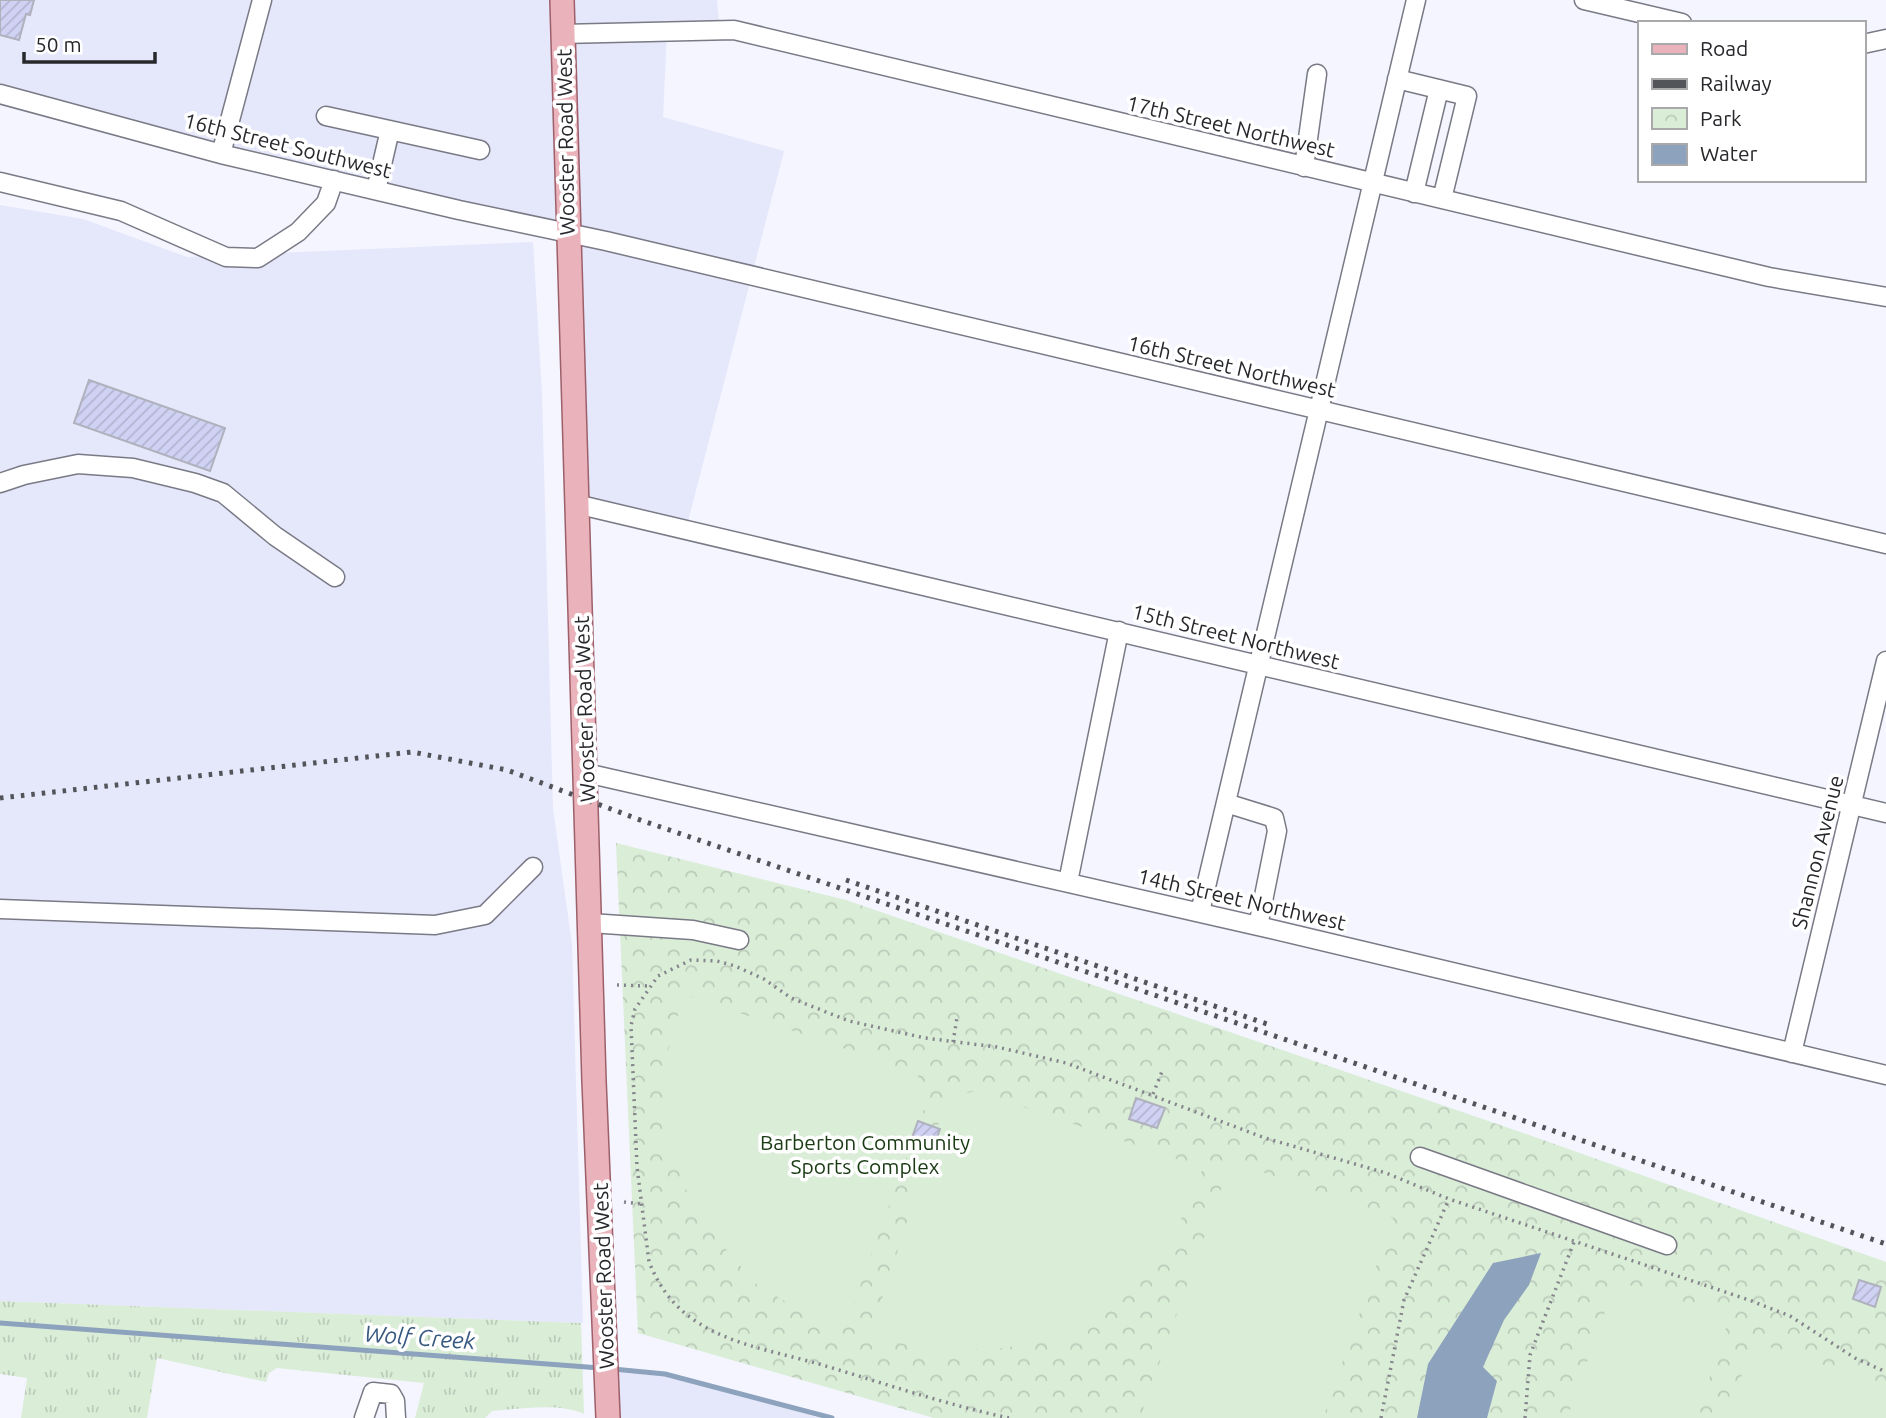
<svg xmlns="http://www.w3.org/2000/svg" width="1886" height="1418" font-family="Ubuntu,sans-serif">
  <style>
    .built { fill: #e5e7fb }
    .grass { fill: url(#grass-tufts) }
    .park { fill: url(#park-crowns) }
    .garden { fill: #daedd7 }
    .water { fill: #8da2bc }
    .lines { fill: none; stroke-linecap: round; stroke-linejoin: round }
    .stream { stroke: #8da2bc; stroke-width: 5 }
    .building { fill: url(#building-hatch); stroke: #afb1bc; stroke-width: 2 }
    .minor-casing { stroke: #797a85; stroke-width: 21 }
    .major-casing { stroke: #9d606a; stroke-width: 26 }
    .path { stroke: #84858c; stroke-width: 3.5; stroke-dasharray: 2 5; stroke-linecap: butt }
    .minor { stroke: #fff; stroke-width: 18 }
    .major { stroke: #eab2ba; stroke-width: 23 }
    .rail { stroke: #535459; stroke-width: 5; stroke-dasharray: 3.5 7; stroke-linecap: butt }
    .labels { text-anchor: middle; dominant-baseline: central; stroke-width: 7; stroke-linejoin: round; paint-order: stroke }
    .street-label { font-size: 21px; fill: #27282c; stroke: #fff }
    .park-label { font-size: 21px; fill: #193a13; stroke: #fff }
    .water-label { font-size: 23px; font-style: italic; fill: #385980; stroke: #fff }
  </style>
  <defs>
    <pattern id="grass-tufts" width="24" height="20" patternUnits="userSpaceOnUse" patternTransform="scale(1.75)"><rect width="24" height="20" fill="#daedd7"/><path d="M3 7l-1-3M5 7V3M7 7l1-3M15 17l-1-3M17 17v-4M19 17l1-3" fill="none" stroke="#bbcbb9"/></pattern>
    <pattern id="park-crowns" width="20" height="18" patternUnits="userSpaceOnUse" patternTransform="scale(1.75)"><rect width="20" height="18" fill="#daedd7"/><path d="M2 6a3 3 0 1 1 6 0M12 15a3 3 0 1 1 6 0" fill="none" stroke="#bbcbb9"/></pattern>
    <pattern id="building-hatch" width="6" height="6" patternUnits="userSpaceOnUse" patternTransform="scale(1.75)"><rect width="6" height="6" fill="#cfd2f3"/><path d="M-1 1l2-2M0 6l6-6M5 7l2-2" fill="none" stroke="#b2b4d0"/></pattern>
  </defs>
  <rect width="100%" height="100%" fill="#f4f5ff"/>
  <path class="built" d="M0,0h562l1,33 104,-2 -4,86 121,34 -98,378 -110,-25 -10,-270 -566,-140z
    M569,0h148l2,22 -149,5z
    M0,205l83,14 104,38 346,-15 9,152 11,415 19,135 11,379 -583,-22z
    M607,1371l58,3 155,44h-212z"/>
  <path class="grass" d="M0,1301l581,22 3,91c-25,-12 -65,-5 -92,-3l-7,7h-70l9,-35 -147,-15 -8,5 -3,9 -109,-24 -10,60h-126l6,-40 -27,-4z"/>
  <path class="park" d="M616,843l230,57 686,236 354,126v156h-952l-296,-85z"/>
  <path class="garden" d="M684,994l232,79 13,22 -83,230 -44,-13 -47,-29 -59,-69 -31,-77 -2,-68z
    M976,1091l227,77 -35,81 -49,55 -55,34 -60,10 -70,3 -64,-15 77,-238z
    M1231,1161l162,57 -70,200h-183z
    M1616,1281l114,35 -34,102h-129z
    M1752,1341l134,45v32h-152l2,-24z"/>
  <path class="water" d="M1541,1253l-12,32 -25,35 -21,47 14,14 -10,37h-70l11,-54 65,-101z"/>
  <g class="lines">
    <path class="stream" d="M0,1323l600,45
      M613,1369l52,5 167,44"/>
  </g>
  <path class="building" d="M0,0h34l-4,15 -4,-1 -7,26 -19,-5z
    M89,380l136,48 -15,43 -136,-48z
    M1136,1098l29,10 -8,20 -28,-9z
    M918,1121l22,8 -8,22 -22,-8z
    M1859,1280l22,7 -6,20 -22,-8z"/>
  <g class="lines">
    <g class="minor-casing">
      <path id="minor" d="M1584,0l98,23
        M562,34l172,-4 1035,247 117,20
        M1863,44l23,-5
        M1397,79l70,17 -25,103
        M0,94l225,61 234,55 147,31 1280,303
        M326,116l154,34
        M221,154l41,-154
        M1304,167l13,-93
        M0,182l121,29 105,46 32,1 40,-26 28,-29 8,-23
        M376,190l14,-60
        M1414,193l25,-104
        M0,483l24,-8 54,-11 55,4 62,15 28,10 52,43 60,41
        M576,504l1310,309
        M586,773l685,156 615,146
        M1226,803l48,15 3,13 -19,95
        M1068,882l51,-251
        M0,909l435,16 50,-10 48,-48
        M1200,912l216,-912
        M590,923l103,7 46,10
        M1792,1053l94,-392
        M1420,1157l247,88
        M364,1418l9,-26 18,2 4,7 1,17"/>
    </g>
    <g class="major-casing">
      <path id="major" d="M562,0l32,1081 14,337"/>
    </g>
    <path class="path" d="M617,985l33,1
      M953,1042l4,-24
      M1153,1094l10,-25
      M624,1202l17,2
      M1009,1418c-61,-13 -120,-33 -180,-51 -44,-14 -96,-20 -135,-47 -22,-15 -35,-34 -45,-58l-12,-95 -6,-141 4,-17 23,-33 33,-16 26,1 18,5 29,13 27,19 58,23 76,17 72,9 69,16 199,75 121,35 63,26 300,101 41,16 65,42 31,14
      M1381,1418l23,-118 45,-101
      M1525,1418l5,-63 44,-113"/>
    <use href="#minor" class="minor"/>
    <use href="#major" class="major"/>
    <path class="rail" d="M0,798l412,-46 95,18 136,51 1243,423
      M846,880l424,145"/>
  </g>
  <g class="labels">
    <g class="street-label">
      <text transform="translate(1231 126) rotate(13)">17th Street Northwest</text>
      <text transform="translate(565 142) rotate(-91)">Wooster Road West</text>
      <text transform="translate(288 145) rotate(14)">16th Street Southwest</text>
      <text transform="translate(1232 366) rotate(13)">16th Street Northwest</text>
      <text transform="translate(1236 636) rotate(14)">15th Street Northwest</text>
      <text transform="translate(584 709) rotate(-92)">Wooster Road West</text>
      <text transform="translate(1817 852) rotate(-76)">Shannon Avenue</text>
      <text transform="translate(1242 899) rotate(13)">14th Street Northwest</text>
      <text transform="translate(603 1276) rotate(-92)">Wooster Road West</text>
    </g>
    <g class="park-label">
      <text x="865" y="1142">Barberton Community<tspan x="865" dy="24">Sports Complex</tspan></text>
    </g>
    <g class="water-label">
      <text transform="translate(420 1337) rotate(4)">Wolf Creek</text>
    </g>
  </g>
  <rect x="1638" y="21" width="228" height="161" fill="#ffffff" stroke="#a9a9ab" stroke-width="2"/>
  <rect x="1652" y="44" width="35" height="10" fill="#eab2ba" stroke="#a9a9ab" stroke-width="2"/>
  <text x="1700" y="56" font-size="21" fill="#27282c">Road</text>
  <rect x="1652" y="79" width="35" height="10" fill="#535459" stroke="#a9a9ab" stroke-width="2"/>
  <text x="1700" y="91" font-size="21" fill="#27282c">Railway</text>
  <rect x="1652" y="108" width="35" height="21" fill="url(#park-crowns)" stroke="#a9a9ab" stroke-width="2"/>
  <text x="1700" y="126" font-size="21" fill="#27282c">Park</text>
  <rect x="1652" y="144" width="35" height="21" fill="#8da2bc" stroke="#a9a9ab" stroke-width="2"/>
  <text x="1700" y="161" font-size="21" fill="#27282c">Water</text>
  <path d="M24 52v10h131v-10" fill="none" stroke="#27282c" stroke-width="3.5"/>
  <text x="35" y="52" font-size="21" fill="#27282c" stroke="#ffffff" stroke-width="5" paint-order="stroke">50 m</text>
</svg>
